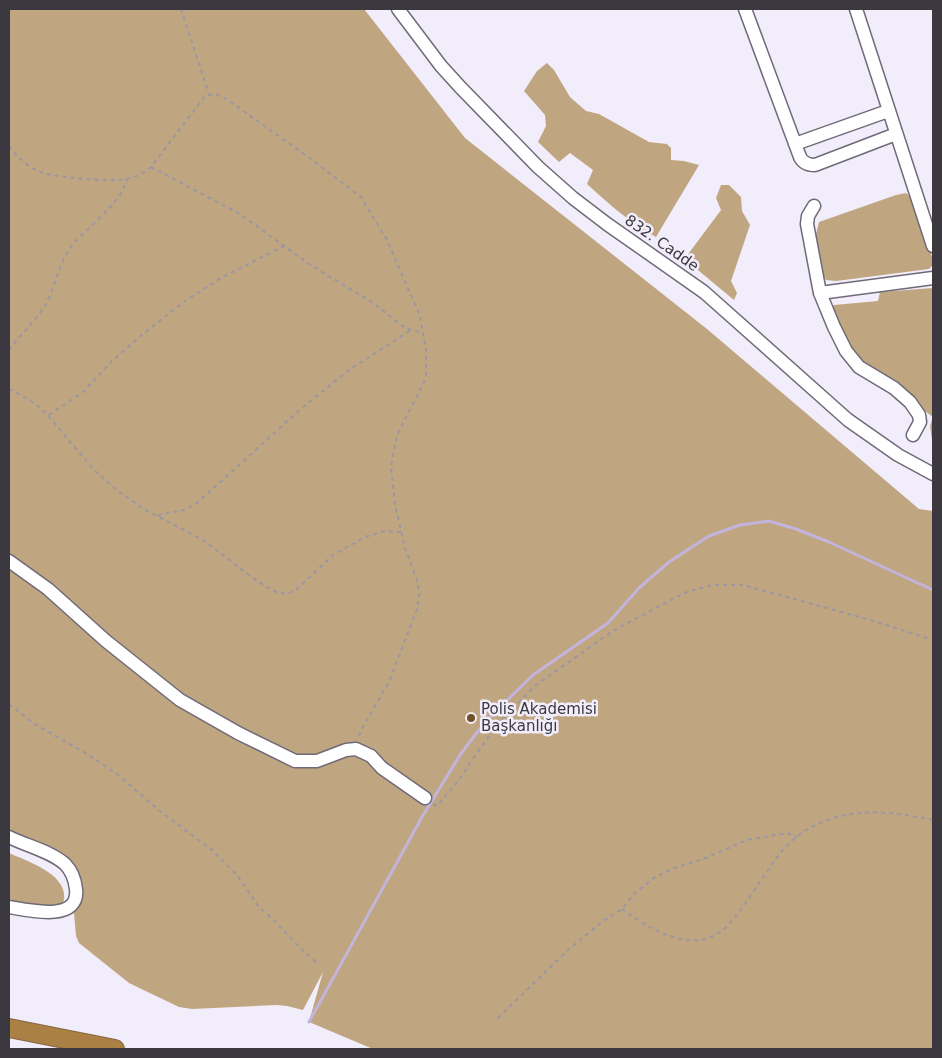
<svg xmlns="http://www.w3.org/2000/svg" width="942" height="1058" font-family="'DejaVu Sans',sans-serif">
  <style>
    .forest { fill: #c0a581 }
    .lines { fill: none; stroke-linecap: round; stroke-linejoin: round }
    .stream { stroke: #c3b4dc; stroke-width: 3 }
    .minor-casing { stroke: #6f6a77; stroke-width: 15 }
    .highway-casing { stroke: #846742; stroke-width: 20 }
    .path { stroke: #9b97a1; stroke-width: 2; stroke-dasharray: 4 4; stroke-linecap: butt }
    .minor { stroke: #fff; stroke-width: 12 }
    .highway { stroke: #ab8044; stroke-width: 18 }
    .poi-dot { fill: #705226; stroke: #f2edfb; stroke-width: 2 }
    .labels { text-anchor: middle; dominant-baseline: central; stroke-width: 5; stroke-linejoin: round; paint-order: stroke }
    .street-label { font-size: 15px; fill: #3b393f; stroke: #f2edfb }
    .poi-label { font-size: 15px; fill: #3b393f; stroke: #f2edfb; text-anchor: start }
  </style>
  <rect width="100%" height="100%" fill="#f2edfb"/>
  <path class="forest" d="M9,9h355l101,129 242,191 212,180 14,2v538h-560l-64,-27 14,-50 -20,38 -16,-4 -11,-1 -84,4 -13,-2 -50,-24 -50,-40 -3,-7 -6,-68 -61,-34z
    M547,63l7,7 16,27 16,14 13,3 50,28 18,2 4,4v12l13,1 15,4 -43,72c-25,-13 -48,-34 -69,-53l6,-14 -23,-17 -11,9 -21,-20 8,-16 -1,-11 -21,-24 13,-20z
    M721,185h8l12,12 1,14 8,14 -19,56 6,12 -3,7 -47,-39 -1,-4 35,-47 -5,-12z
    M906,193l8,7 19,60v5l-4,4 -93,12 -10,-1 -4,-7 -6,-39 3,-12 77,-27z
    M933,288v159l-3,-21 3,-9 -70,-52 -14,-18 -17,-38 2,-4 44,-4 2,-9z
    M9,853c20,9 68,24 52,55l-52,3z"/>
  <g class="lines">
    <path class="stream" d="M309,1022l113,-205 38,-62 15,-20 18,-21 40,-39 75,-52 31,-35 30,-26 40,-26 31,-11 29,-4 27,8 33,13 104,48"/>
    <g class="minor-casing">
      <path id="minor" d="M398,9l43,57 20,22 77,79 35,31 34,26 97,68 144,128 50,35 35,19
        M745,9l55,148c3,6 8,8 15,8l81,-31
        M856,9l77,237
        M795,144l93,-33
        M814,206l-6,10 -1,8 13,69 14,34 12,24 13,16 35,21 16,14 9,13 1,7 -7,13
        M820,293l113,-15
        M9,561l39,28 58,52 74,59 58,33 57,28h22l29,-11 10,-1 15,7 11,12 43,30
        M9,837c18,9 41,14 56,27 7,7 10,16 11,25 4,34 -49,21 -67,18"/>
    </g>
    <g class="highway-casing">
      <path id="highway" d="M9,1028l106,21"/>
    </g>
    <path class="path" d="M181,9l28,85
      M9,146c8,11 17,19 29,25 16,7 71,11 89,8 9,-2 17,-6 24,-12l54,-71 11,-2 12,6 79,56 54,41 26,43 33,76 6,34v28l-29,57 -6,31 4,39 10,43 13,35 1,12 -2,14 -28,73 -25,43 -6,13
      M151,167l89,47 69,50 64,39 32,25 18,5
      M9,350c12,-16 29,-31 38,-48 10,-20 12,-41 27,-59 16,-18 48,-41 53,-64
      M9,389l21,11 15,12 49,58 24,21 26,18 59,31 54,41 19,11 11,2 10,-5 36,-34 32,-18 20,-6 16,1
      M49,415l34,-23 29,-31 31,-27 42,-33 36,-23 63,-32
      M158,516l4,-2 22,-4 12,-6 107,-97 46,-37 62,-40
      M9,704l24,19 56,32 28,19 43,37 52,39 25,25 22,32 15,13 26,28 18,16
      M433,804l4,2 22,-26 13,-20 25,-35 39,-40 77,-54 71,-38 28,-8h31l131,36 59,19
      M622,909c28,21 75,49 106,16 14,-15 26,-35 38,-52 11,-17 23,-33 42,-44 39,-23 82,-18 125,-9
      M498,1018l70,-68 34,-28 20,-13 13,-16 19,-15 20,-10 29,-9 44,-19 40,-7 10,4"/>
    <use href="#minor" class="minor"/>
    <use href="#highway" class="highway"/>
  </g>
  <circle class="poi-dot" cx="471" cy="718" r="5"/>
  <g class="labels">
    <g class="street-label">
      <text transform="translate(662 243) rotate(35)">832. Cadde</text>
    </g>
    <g class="poi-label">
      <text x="481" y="709">Polis Akademisi<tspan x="481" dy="17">Başkanlığı</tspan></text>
    </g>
  </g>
  <rect width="942" height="1058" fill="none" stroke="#3b393f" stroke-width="20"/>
</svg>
